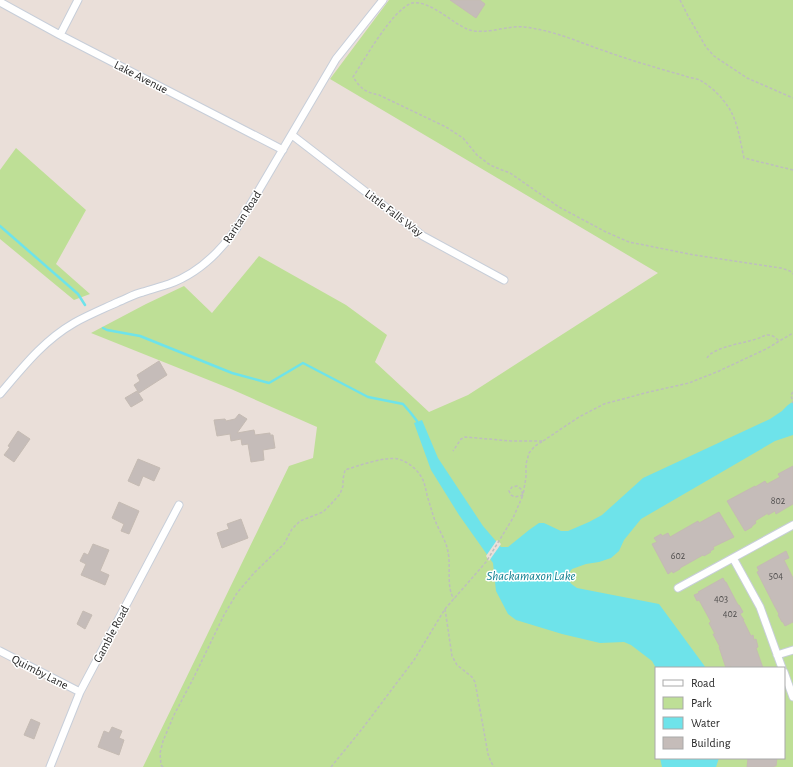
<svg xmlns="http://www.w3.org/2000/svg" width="793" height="767" font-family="'Alegreya Sans',sans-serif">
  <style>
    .green { fill: #bedf96; fill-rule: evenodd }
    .water { fill: #6ee3ea }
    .pier { fill: #eadfd9 }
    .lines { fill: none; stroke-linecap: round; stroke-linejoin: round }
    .stream { stroke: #6ee3ea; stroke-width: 2.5 }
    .building { fill: #c5bcb9; stroke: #c5bbb3 }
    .street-casing { stroke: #c7ced9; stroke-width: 9 }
    .path { stroke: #bebebe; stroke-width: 1.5; stroke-dasharray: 3 2; stroke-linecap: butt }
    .street { stroke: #fff; stroke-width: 7 }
    .labels { text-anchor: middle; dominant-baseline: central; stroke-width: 3; stroke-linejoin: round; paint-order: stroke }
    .number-label { font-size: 10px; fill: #4e4c4c }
    .street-label { font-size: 12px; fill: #272727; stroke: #fff }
    .water-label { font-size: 13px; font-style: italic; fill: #118091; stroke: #fff }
  </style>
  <rect width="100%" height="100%" fill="#eadfd9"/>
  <path class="green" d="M389,0h404v767h-650l146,-301 24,-8 4,-31 -86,-38 -140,-56 55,-29 38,-18 28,27 47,-57 87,49 41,30 -12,27 54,50 39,-17 190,-122 -328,-194zM656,668h128v90h-128z
    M16,148l70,62 -30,54 34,30 -16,6 -74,-61v-69z"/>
  <path class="water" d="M793,402v33l-18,6 -134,78 -17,21 -5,11 -8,7 -12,4 -13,2 -14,5 -4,5c0,8 3,10 9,14l82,16 47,64h-50l-4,-7 -21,-16 -7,-3 -24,1 -38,-9 -46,-14 -8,-6 -12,-23 -3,-28 -34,-48 -28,-45 -17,-47 8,-3 16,38 45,68 18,21h7l21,-17 10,-7h5l17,8h7l21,-9 13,-7 41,-37 127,-59c4,-3 8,-5 12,-8 4,-4 6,-7 11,-9z
    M660,758h59l-3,9h-54z"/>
  <path class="pier" d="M497,540l4,4 -12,17 -3,-5z"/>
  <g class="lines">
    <path class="stream" d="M0,226l78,68 7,11
      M103,328l4,2 33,6 92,37 37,10 34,-20 65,34 35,7 7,8 7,9"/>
  </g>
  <path class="building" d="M450,0h30l5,4 -9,14z
    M159,361l8,14 -28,18 -5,-8 6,-4 -3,-6z
    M137,391l6,9 -12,7 -6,-9z
    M239,414l8,5 -10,14 17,-3 1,5 15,-2v2h3l2,13 -12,2 1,10 -13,2 -3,-18 -6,1 -1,-6 -10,2 -1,-7 -13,2 -3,-16 11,-1 1,2 9,-2z
    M18,431l12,8 -16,23 -10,-7 6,-8 -2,-1z
    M138,459l22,9 -6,13 -11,-5 -4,10 -11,-5z
    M793,466v38l-17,10 -1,-3 -7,4v-2l-13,8 1,2 -4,3v1l-7,4 -18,-30 28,-15v1l10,-6 2,3 13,-7 -2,-3z
    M119,502l20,9 -10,23 -8,-3 3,-7 -12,-6z
    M719,512l15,25 -21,10 1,2 -4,2 1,1 -7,4 -1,-1 -7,4 -16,9v1l-7,4 -1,-2 -4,3 -16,-30 5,-2 -3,-4 7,-4 1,2 6,-3 2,4 28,-16 1,2z
    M241,519l7,19 -26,10 -5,-15 12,-4 -2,-5z
    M93,544l16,6 -9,21 9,4 -4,10 -24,-10 5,-11 -6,-3 4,-8 4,2z
    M786,551l3,7 -5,2 9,18v44l-8,4 -2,-4h-1l-4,-7 1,-1 -4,-7 -18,-35 2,-1 -2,-4z
    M723,578l2,4h1l12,23h1l4,7 -3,2 4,6h-1l8,16 2,-1 1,5 2,-1 2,8 -2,1 7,20h-31l-1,-2 -5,2 -7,-21h1l-7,-13h2l-6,-11 2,-1 -12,-22 -2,1 -3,-6 5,-2 -1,-1z
    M83,611l9,4 -7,14 -8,-5z
    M31,719l9,4 -6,16 -10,-4z
    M112,727l10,4 -3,7 5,2 -5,15 -21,-8 6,-16 5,2z
    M748,758h29l-1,8h-2v1h-27z"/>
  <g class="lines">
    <g class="street-casing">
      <path id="street" d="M0,2l60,33 223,115
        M60,35l18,-35
        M292,135l131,101 81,44
        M0,394c23,-27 43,-53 74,-71 14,-8 29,-14 44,-21 8,-3 16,-8 25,-10 9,-3 17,-5 26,-8 28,-10 50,-31 67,-55l100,-170 47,-59
        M733,558l27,49 22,61
        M678,588l115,-63
        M0,651l80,41
        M777,655l16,-5
        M784,672l9,25
        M50,767l30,-75 99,-187"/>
    </g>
    <path class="path" d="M680,0l8,16 18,31 8,9 33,22 46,20
      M793,170l-49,-12c-5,-21 -6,-41 -21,-58 -6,-8 -15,-15 -23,-20 -3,-1 -8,-2 -12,-3 -12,-4 -25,-7 -37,-11 -18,-5 -35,-11 -52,-17 -25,-9 -48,-19 -75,-22 -16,-2 -41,9 -57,2 -15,-6 -37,-29 -55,-26 -20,7 -47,56 -59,74 8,12 12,15 26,18l67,32 17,11 14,17 13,10 12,5 8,3 49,34 47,25 23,10 65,13 87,13 9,3 3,3
      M707,358c6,-11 38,-15 49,-19 5,-1 7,-4 12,-4 5,0 8,3 11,6
      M793,392l-2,3 2,8
      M543,441l36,-24 25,-13 45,-12 40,-9 30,-12 47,-22 27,-16
      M445,609l7,47 5,9 15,12 3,5 13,72 3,8 3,5
      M163,767l-2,-2 -1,-12 3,-12 11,-26 19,-36 31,-64 13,-22 17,-20 30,-29 8,-15 8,-8 23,-9 8,-8 9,-10 3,-8v-7l2,-9c12,-4 41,-14 53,-11 11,3 20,11 25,21 2,5 3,10 4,15 2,7 4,13 6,20 4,13 13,24 15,37 3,13 -2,36 6,47
      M331,767l31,-38 52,-69 31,-51 41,-47 27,-44 10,-23 -2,-6 -4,-3 -5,1 -3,4 2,4 4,2 8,-2 3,-18v-13l3,-11 6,-7 8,-5h-32l-46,-4 -4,2 -8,12"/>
    <use href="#street" class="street"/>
  </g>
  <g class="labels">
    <g class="number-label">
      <text x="778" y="501">802</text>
      <text x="678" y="556">602</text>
      <text x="776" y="576">504</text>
      <text x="721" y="599">403</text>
      <text x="730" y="614">402</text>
    </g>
    <g class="street-label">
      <text transform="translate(141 77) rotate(27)">Lake Avenue</text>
      <text transform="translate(394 213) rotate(37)">Little Falls Way</text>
      <text transform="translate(242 217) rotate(-57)">Raritan Road</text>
      <text transform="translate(111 634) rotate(-62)">Gamble Road</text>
      <text transform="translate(40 672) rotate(27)">Quimby Lane</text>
    </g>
    <g class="water-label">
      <text x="531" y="576">Shackamaxon Lake</text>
    </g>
  </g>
  <rect x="655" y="667" width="130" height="92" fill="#ffffff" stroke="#a9a9a9"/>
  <rect x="663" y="680" width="20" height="6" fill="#ffffff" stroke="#a9a9a9"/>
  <text x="691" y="687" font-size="12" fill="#272727">Road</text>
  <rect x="663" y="697" width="20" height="12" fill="#bedf96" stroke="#a9a9a9"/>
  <text x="691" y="707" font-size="12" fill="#272727">Park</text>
  <rect x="663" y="717" width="20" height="12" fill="#6ee3ea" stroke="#a9a9a9"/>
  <text x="691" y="727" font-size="12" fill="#272727">Water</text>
  <rect x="663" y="737" width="20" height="12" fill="#c5bcb9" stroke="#a9a9a9"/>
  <text x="691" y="747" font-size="12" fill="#272727">Building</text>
</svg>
